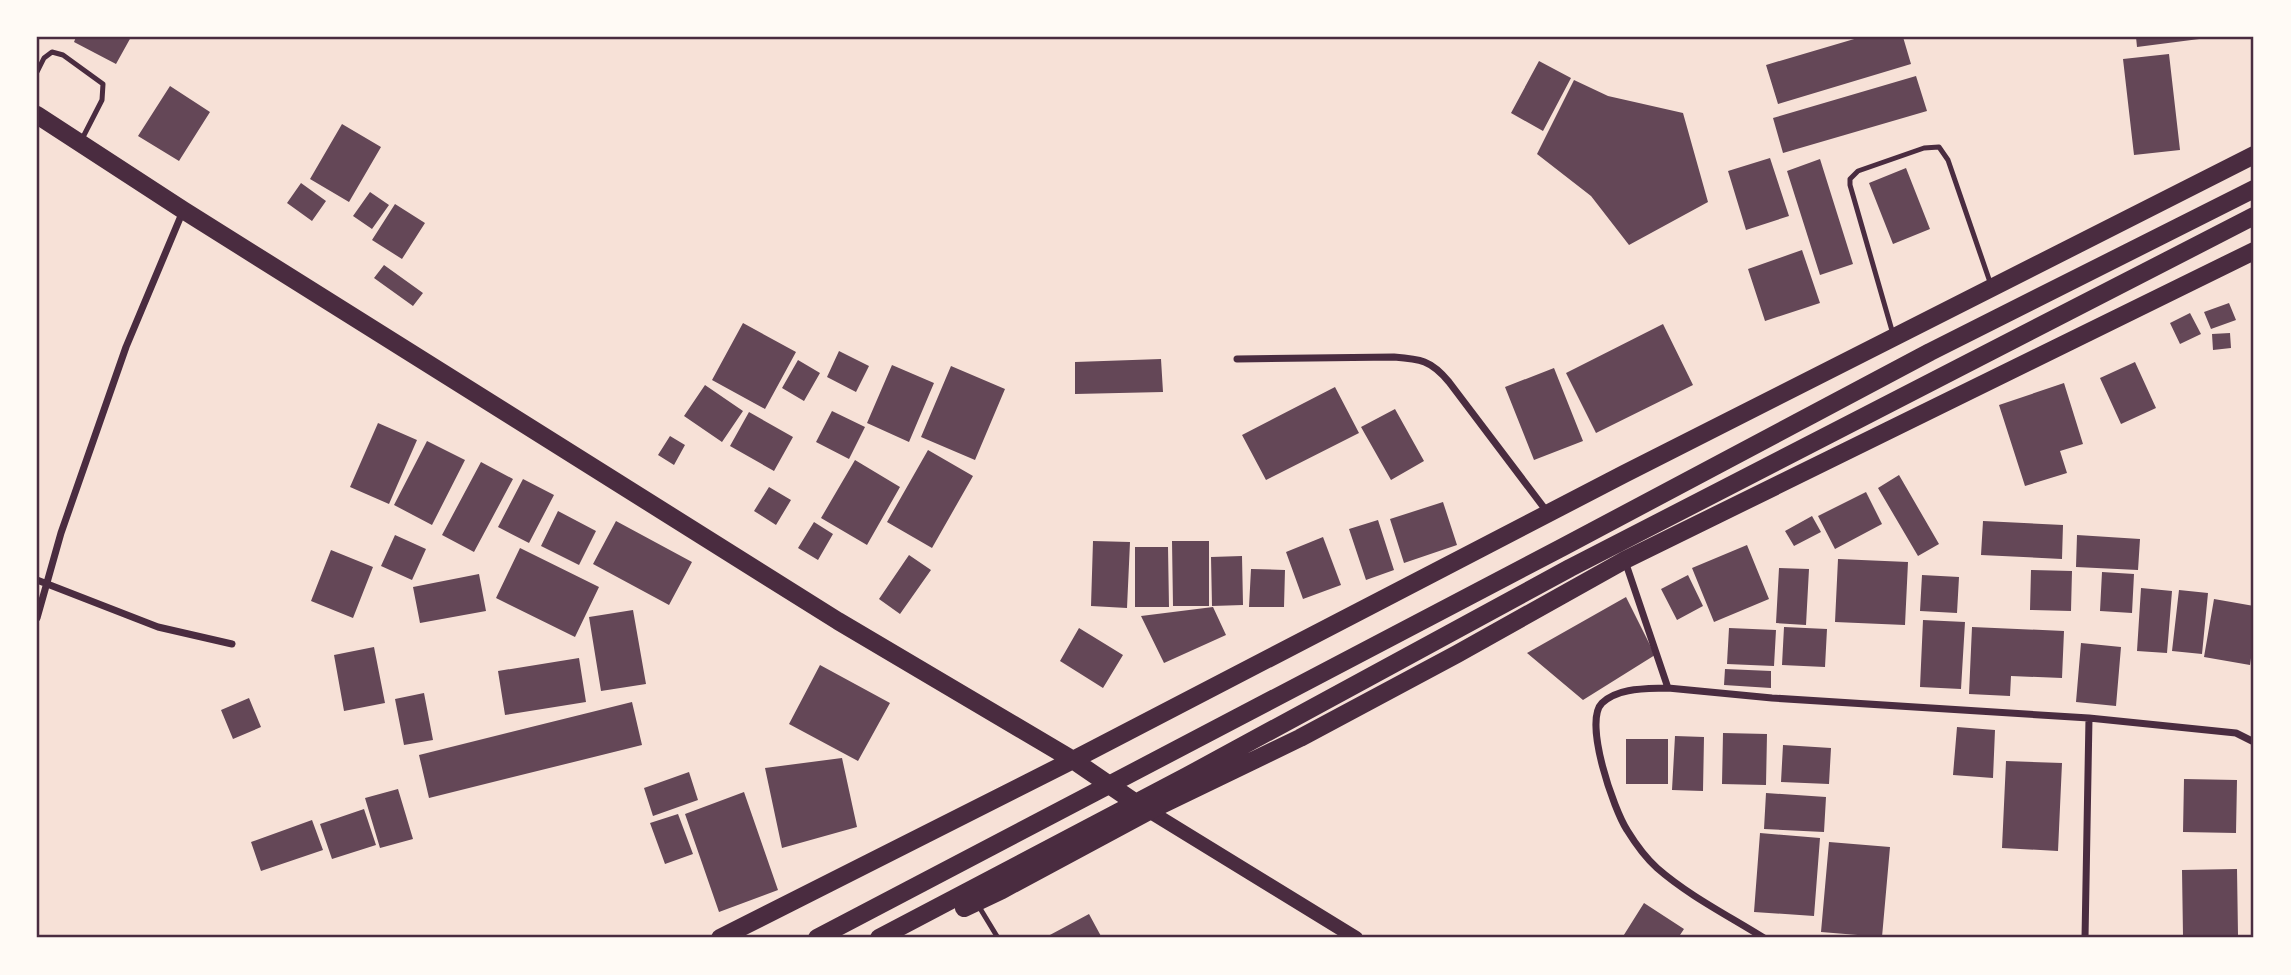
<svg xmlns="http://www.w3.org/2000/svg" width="2291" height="975" font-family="Montserrat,sans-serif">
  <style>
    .building { fill: #644757 }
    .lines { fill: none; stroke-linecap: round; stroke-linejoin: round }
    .service { stroke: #4a2c40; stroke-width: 5 }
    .minor { stroke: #4a2c40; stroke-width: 7 }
    .secondary { stroke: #4a2c40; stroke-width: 14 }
    .primary { stroke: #4a2c40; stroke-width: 18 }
    .neatline { fill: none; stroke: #4a2c40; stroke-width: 2.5 }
  </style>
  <rect width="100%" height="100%" fill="#f7e1d7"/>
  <path class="building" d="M76,37h55l-15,27 -42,-22z
    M1861,37h42l8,27 -133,40 -12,-39z
    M2136,37h71v1l-70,9z
    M2169,54l11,96 -46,5 -11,-96z
    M1539,61l32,17 -28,53 -32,-18z
    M1916,76l11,35 -144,42 -10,-35z
    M1574,80l34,16 75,17 25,89 -79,43 -38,-49 -54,-42z
    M170,86l40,26 -31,49 -41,-25z
    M342,124l39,23 -32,55 -39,-23z
    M1770,158l19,58 -43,14 -18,-59z
    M1820,159l33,105 -33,11 -33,-104z
    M1906,168l24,61 -37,15 -24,-61z
    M301,183l25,18 -14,20 -25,-18z
    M370,192l19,13 -17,24 -19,-13z
    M395,204l30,19 -23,36 -30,-19z
    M1802,250l18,53 -55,18 -17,-52z
    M384,265l39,28 -10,13 -39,-28z
    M2229,303l7,17 -25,9 -7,-17z
    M2190,313l11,21 -21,10 -10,-21z
    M743,323l53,29 -31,57 -53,-29z
    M1663,324l30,61 -97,48 -30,-60z
    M2230,333l1,15 -18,2 -1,-16z
    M839,351l30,15 -13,26 -29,-15z
    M1161,359l2,33 -88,2v-32z
    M798,360l22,13 -16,28 -22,-13z
    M2135,362l21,46 -35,16 -21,-46z
    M892,365l42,18 -25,59 -42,-19z
    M951,366l54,23 -30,71 -54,-23z
    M1554,368l29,73 -49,19 -29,-73z
    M2064,383l19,61 -23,7 7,22 -42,13 -26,-81z
    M705,385l38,26 -21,31 -38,-26z
    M1335,387l24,46 -93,47 -24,-45z
    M1395,409l29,52 -33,19 -30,-53z
    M832,411l33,16 -16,32 -33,-17z
    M749,412l44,25 -19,34 -44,-25z
    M378,423l39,17 -28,64 -39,-17z
    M670,436l15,9 -11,20 -16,-10z
    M427,441l38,19 -33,65 -38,-20z
    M928,450l45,26 -41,72 -45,-26z
    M855,460l45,27 -33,58 -46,-27z
    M481,462l32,17 -39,73 -32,-17z
    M1899,475l40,69 -21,12 -40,-68z
    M523,479l31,16 -25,48 -31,-16z
    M769,487l22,13 -15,25 -22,-14z
    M1866,492l16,32 -47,25 -17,-33z
    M1443,502l14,43 -53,18 -14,-44z
    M558,511l38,20 -17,34 -38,-19z
    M1812,516l9,16 -27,14 -9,-15z
    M1378,520l16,50 -28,10 -17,-51z
    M616,521l76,41 -23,43 -76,-41z
    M1983,521l80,4 -1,34 -81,-4z
    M814,522l19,12 -15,26 -20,-12z
    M395,535l31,14 -14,31 -31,-14z
    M2077,535l63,4 -2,31 -62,-3z
    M1323,537l18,48 -38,14 -17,-47z
    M1093,541l37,1 -3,66 -36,-2z
    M1172,541h37v65h-36z
    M1747,545l22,54 -55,23 -22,-54z
    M1135,547h33l1,60h-34z
    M520,548l79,39 -24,50 -79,-39z
    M331,550l42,17 -20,51 -42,-17z
    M909,555l22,15 -31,44 -21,-15z
    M1242,556l1,49 -31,1 -1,-49z
    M1838,559l70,3 -3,63 -70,-3z
    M1779,568l30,1 -3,56 -30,-2z
    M1251,569l34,1 -1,37h-35z
    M2031,570l41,1 -1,40 -41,-1z
    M2102,572l32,2 -2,39 -32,-2z
    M479,574l7,37 -66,12 -7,-36z
    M1688,575l15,31 -26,14 -16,-31z
    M1922,575l37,2 -2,36 -37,-2z
    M2141,588l31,3 -5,62 -30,-2z
    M2179,590l29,3 -6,61 -30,-3z
    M1626,597l29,58 -72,45 -56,-47z
    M2214,599l40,7v31l-4,28 -46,-8z
    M1213,607l13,28 -62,28 -23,-47z
    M633,610l13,74 -45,7 -12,-74z
    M1923,620l42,2 -4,67 -41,-2z
    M1784,627l43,2 -2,38 -43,-2z
    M1972,627l92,4 -2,47 -51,-2 -1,20 -41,-2z
    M1079,628l44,27 -20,33 -43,-27z
    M1729,628l47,2 -2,36 -47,-2z
    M2081,643l40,4 -5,59 -40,-4z
    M374,647l11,56 -41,8 -10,-56z
    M579,658l7,44 -81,13 -7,-44z
    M820,665l70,38 -32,58 -69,-37z
    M1725,669l46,2v17l-47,-3z
    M424,693l9,47 -29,5 -9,-46z
    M249,698l12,29 -28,12 -12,-29z
    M632,702l10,43 -213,53 -10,-43z
    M1957,727l38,3 -2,48 -40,-3z
    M1723,733l44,1 -1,51 -44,-1z
    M1675,736l29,1 -1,54 -31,-1z
    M1626,739h42v45h-42z
    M1783,745l48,3 -2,36 -48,-2z
    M842,758l15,69 -75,21 -17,-80z
    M2006,761l56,2 -4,88 -56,-3z
    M689,772l9,28 -45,16 -9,-28z
    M2184,779l53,1 -1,53 -53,-1z
    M398,789l15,50 -33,9 -15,-50z
    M744,792l34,98 -59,22 -34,-98z
    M1766,793l60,4 -2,35 -60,-3z
    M364,809l12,36 -44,14 -12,-35z
    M678,814l15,40 -28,10 -15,-41z
    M312,820l11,30 -62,21 -10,-29z
    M1760,833l60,5 -6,78 -60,-4z
    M1829,842l61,5 -8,90 -61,-5z
    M2237,869l1,66 -55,1 -1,-66z
    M1644,903l40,26 -6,9h-56z
    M1089,914l13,24h-53l-1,-2z"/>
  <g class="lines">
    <path class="service" d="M37,72l7,-14 8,-6 11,3 40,29 -1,16 -21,41
      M1893,334l-43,-149v-6l8,-8 66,-23 15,-1 9,13 43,125
      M978,905l20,33"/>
    <path class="minor" d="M1237,359l157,-2c26,2 37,3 55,25l99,131
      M1625,561l43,127c-21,1 -49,-1 -66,15 -19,19 12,107 25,127 8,13 19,28 30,38 32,28 72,48 107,70
      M37,580l121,47 74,17
      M37,618l24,-85 65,-186 57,-136
      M1668,688l104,10 317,20 147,15 18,9
      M2085,938l4,-220"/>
    <path class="secondary" d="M1149,811l207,127"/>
    <path class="primary" d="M37,115l146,95 655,411 235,139 70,48
      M964,908l38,-18 147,-79 151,-73 157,-84 168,-94 629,-309
      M720,938l353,-178 551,-286 630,-319
      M817,938l746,-391 367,-195 324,-163
      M879,938l308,-162 383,-208 684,-352"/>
  </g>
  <rect width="2291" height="975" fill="none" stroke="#fffaf5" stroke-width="77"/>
  <rect x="38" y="38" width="2214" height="898" class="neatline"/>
</svg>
